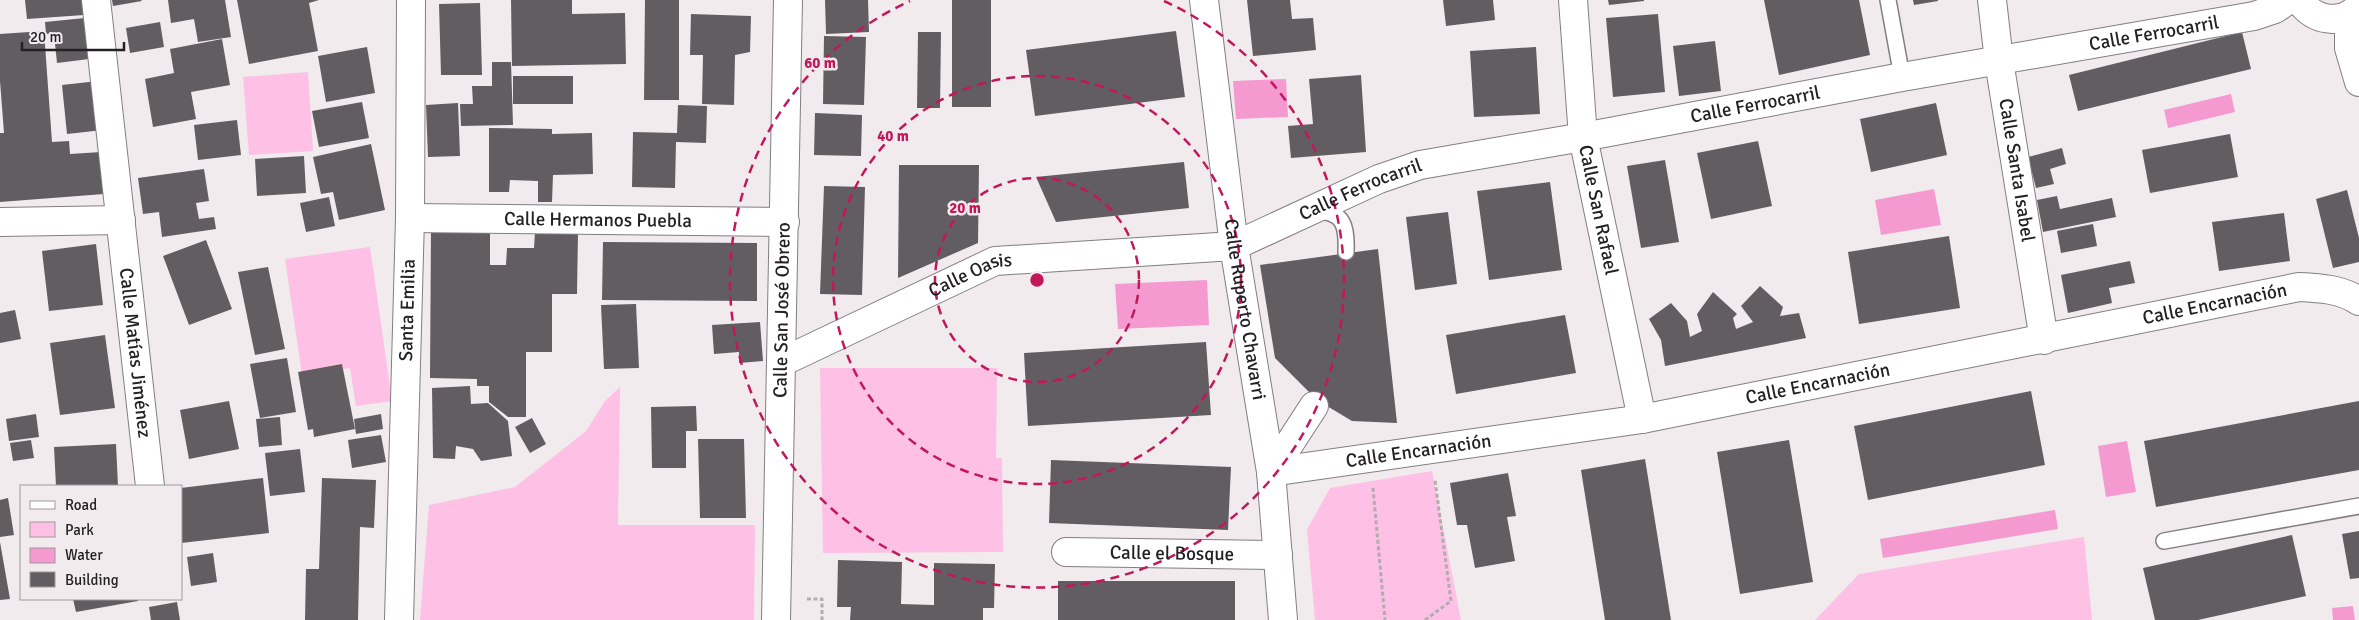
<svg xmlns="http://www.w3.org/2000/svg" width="2359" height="620" font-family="Signika,sans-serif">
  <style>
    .green { fill: #fec0e5 }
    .water { fill: #f49ad1 }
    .building { fill: #625d60 }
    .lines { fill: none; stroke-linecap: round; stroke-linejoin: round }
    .service-casing { stroke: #837e81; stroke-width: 18 }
    .minor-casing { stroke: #837e81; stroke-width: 30 }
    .path { stroke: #b1acae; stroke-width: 3; stroke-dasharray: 4 2.5; stroke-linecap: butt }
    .service { stroke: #fff; stroke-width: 15 }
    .minor { stroke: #fff; stroke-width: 28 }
    .ring { fill: none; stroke: #c2185b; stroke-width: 2.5; stroke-dasharray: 9 6 }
    .labels { text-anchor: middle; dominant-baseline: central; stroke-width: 5; stroke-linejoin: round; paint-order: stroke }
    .street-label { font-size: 19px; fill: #232122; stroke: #f1ebee }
    .centre { fill: #c2185b; stroke: #f1ebee; stroke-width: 2.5 }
    .ring-label { font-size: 15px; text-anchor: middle; font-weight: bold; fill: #c2185b; stroke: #f1ebee; stroke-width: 5; stroke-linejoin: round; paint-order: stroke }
  </style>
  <rect width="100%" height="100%" fill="#f1ebee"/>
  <path class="green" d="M308,72l5,79 -64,4 -6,-78z
    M370,247l22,154 -36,5 -6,-38 -48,7 -17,-116z
    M820,368h177l-1,90h6l1,94 -180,1z
    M620,387l-2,138h137l-1,95h-334l9,-115 86,-18 71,-56 19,-30z
    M1432,471l29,149h-146l-8,-90 23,-42z
    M2084,537l8,83h-277l44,-46z"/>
  <path class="water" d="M1286,79l2,38 -52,2 -3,-38z
    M2231,94l4,18 -67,16 -4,-18z
    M1934,189l7,36 -60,10 -6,-35z
    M1207,280l2,45 -91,4 -3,-45z
    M2127,441l9,51 -30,5 -8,-51z
    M2055,510l3,19 -175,29 -3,-19z
    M2353,606l2,14h-22l-1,-12z"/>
  <path class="building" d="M25,0h58l1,15 -57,4z
    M112,0h29l1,1 -29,5z
    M168,0h57l6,37 -33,5 -4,-23 -23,4z
    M237,0h82l-10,3 9,48 -69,13z
    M511,0h61v14l53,-1 1,51 -114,2z
    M645,0h34v100h-35z
    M825,0h43l1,32 -43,2z
    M952,0h39v107h-39z
    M1247,0h43l2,19 21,-1 3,32 -63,6z
    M1443,0h50l2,20 -49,6z
    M1608,0h36v1l-35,4z
    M1764,0h95l11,55 -91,20z
    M1913,0h25v1l-24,4z
    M480,3l2,72h-41l-2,-71z
    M691,14l60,2 -1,36 -15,3 -1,50 -32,-1 1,-49h-13z
    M1658,14l7,78 -52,5 -7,-79z
    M85,18l4,41 -32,4 -3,-29h-8l-1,-12z
    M160,22l4,25 -34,6 -4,-25z
    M44,31l8,111 17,-1 1,13 31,-2 3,42 -104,8v-69h4l-4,-52v-47z
    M1176,31l9,66 -150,19 -9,-66z
    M918,32h23l-1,76h-23z
    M2242,32l9,37 -173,42 -9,-36z
    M824,36l42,1 -2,68 -41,-1z
    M222,39l8,46 -39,7 5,27 -43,8 -8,-48 29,-6 -4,-24z
    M1715,41l6,50 -42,5 -6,-50z
    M367,47l8,46 -49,9 -8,-46z
    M1536,47l4,67 -66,3 -4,-66z
    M492,62h19l2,63 -52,1 -1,-22h13l-1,-18h20z
    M1361,75l5,77 -75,6 -3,-32 25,-2 -4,-45z
    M513,76h60v28h-60z
    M98,81l5,49 -36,4 -5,-49z
    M362,102l7,36 -50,9 -7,-36z
    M458,103l2,53 -32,1 -2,-52z
    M1936,103l11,52 -76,17 -11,-53z
    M678,105l29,1 -1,37 -30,-1 -1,46 -43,-1 1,-55 44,1z
    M815,113l47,2 -1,41 -47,-1z
    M237,120l4,35 -43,5 -4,-35z
    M489,128l63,1v5l40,-1 1,41 -40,1 -1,27h-14v-21l-28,-1 -1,12h-20z
    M2230,134l8,43 -88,16 -8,-43z
    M1758,141l14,65 -61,13 -14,-66z
    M371,144l14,66 -46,10 -6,-28 -12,2 -8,-37z
    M2062,148l4,16 -16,5 4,15 -18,4 -8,-31z
    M304,156l2,37 -49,3 -2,-37z
    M1665,160l14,82 -38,6 -14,-82z
    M1184,162l5,46 -133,14 -20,-45z
    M899,165h80l-1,78 -80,35z
    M204,169l5,32 -13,2 3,16 15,-2 2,12 -54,8 -3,-25 -16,2 -5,-36z
    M1550,182l12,88 -73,10 -12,-89z
    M824,186l41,1 -3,108 -42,-1z
    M2347,190l12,48v24l-26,6 -17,-69z
    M2057,196l3,13 52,-11 4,19 -73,15 -6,-32z
    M329,197l6,29 -29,6 -6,-29z
    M1448,212l9,72 -42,6 -9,-73z
    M2284,213l6,48 -71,10 -7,-49z
    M2093,224l4,22 -36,7 -4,-22z
    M431,229l59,1v35h16l1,-17h27l1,-16h43l-1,62h-25v58h-26v65h-18l-19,-15v-16h-12v-7l-47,-1z
    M1949,236l11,72 -101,16 -11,-72z
    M206,240l26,69 -43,16 -26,-69z
    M603,242l154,1v58l-155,-1z
    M96,244l7,61 -54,6 -7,-60z
    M1378,249l19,174 -45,-2 -35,-21 -42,-42 -15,-93z
    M2130,261l5,22 -26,5 3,15 -44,10 -7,-38z
    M268,267l17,82 -30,6 -17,-83z
    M1760,286l23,21 -3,9 19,-3 7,25 -141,28 -4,-26 -12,-21 22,-16 16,18 3,16 12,-6 -5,-17 16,-22 24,22 -4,4 3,11 17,-7 -12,-16z
    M636,304l3,64 -35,1 -3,-64z
    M15,310l6,29 -21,4v-30z
    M1565,315l11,58 -120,21 -10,-59z
    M760,322l3,39 -24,2v-11l-25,2 -2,-29z
    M105,335l10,73 -55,7 -10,-72z
    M1206,342l5,73 -183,11 -4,-73z
    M287,358l9,54 -36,6 -10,-54z
    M342,364l13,65 -41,8 -1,-8 -5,1 -10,-58z
    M470,386l1,18 17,-1 20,18 4,35 -31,5 -8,-12 -17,-3 -1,13 -22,-1 -1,-70z
    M2031,391l14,74 -177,35 -14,-74z
    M229,401l10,48 -50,10 -9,-49z
    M2359,401v69l-203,37 -12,-66z
    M696,406l1,25h-11v37h-34l-1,-61z
    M36,414l3,23 -30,4 -3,-22z
    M381,414l2,15 -27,5 -2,-15z
    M280,417l2,28 -23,2 -3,-28z
    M532,418l14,26 -16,9 -15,-26z
    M381,435l5,27 -34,6 -4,-28z
    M698,439h46l2,79h-46z
    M31,440l3,18 -21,3 -3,-18z
    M1789,440l24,142 -73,12 -23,-142z
    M116,444l2,42h-62l-2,-39z
    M300,449l5,43 -35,4 -5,-43z
    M1645,459l26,161h-66l-24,-150z
    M1051,460l180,7 -3,63 -179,-7z
    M1508,473l8,43 -9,1 8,44 -40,7 -8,-43h-10l-7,-42z
    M263,478l6,55 -88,10v-55z
    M322,478l54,2 -2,48 -14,-1 -2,93h-53l1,-51h13z
    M8,498l6,37 -14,2v-37z
    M2359,531v47l-9,1 -8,-45z
    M2292,535l14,61 -108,24h-43l-12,-52z
    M0,542l10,57 -10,1z
    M213,553l4,29 -26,4 -4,-29z
    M838,560l64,2 -1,42 33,1v-42l61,1 -1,44h-11v12h-133l1,-13h-14z
    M1058,581h177v39h-177z
    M73,599h65v2l-62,11z
    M177,602l3,18h-29l-2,-13z"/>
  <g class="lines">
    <g class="service-casing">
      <path id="service" d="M1888,0l14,77
        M1316,211c29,0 31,17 30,41
        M2164,541l195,-35"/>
    </g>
    <g class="minor-casing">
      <g id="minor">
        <path id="s1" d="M96,0l54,486"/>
        <path id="s2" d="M1204,0l30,246 37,226 12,148"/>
        <path id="s3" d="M1573,0l10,137 59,282"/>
        <path id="s4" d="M1992,0l7,61 45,279"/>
        <path d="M2299,0c15,21 41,26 60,7"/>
        <path d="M2349,15v33l10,34"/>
        <path id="s5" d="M410,218l375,4"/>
        <path d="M0,222l121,-2"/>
        <path id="s6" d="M782,362l213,-101 239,-15 145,-67 41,-14 163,-28 319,-60 352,-61 21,-7 13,-9"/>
        <path id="s7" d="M1271,472l371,-53 657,-132c21,1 42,2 60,14"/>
        <path d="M1271,472l43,-66"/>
        <path id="s8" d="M1066,552l212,3"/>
        <path id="s9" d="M399,620l11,-402 1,-218"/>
        <path id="s10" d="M776,620l12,-620"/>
      </g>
    </g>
    <path class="path" d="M1373,488l12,132
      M807,599h15v21
      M1425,620l26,-19 -16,-121"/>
    <use href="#service" class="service"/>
    <use href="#minor" class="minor"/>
  </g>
  <g class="ring">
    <circle cx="1037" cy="280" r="102"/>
    <circle cx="1037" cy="280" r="204"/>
    <path d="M1164 1A307 307 0 1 1 910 1"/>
  </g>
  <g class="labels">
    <g class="street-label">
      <text stroke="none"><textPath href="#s6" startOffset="1424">Calle Ferrocarril</textPath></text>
      <text stroke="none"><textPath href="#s6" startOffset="1019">Calle Ferrocarril</textPath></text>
      <text stroke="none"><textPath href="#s4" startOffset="172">Calle Santa Isabel</textPath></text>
      <text stroke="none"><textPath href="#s6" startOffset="614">Calle Ferrocarril</textPath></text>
      <text stroke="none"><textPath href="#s3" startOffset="212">Calle San Rafael</textPath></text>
      <text stroke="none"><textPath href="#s5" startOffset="188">Calle Hermanos Puebla</textPath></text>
      <text stroke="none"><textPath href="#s6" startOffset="208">Calle Oasis</textPath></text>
      <text stroke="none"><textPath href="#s7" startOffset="959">Calle Encarnación</textPath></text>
      <text stroke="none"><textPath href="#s9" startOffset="310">Santa Emilia</textPath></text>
      <text stroke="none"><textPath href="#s10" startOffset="310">Calle San José Obrero</textPath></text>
      <text stroke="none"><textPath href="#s2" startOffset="312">Calle Ruperto Chavarri</textPath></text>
      <text stroke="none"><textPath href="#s1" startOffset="355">Calle Matías Jiménez</textPath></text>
      <text stroke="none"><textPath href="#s7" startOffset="554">Calle Encarnación</textPath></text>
      <text stroke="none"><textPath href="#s7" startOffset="149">Calle Encarnación</textPath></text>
      <text stroke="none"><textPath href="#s8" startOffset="106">Calle el Bosque</textPath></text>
    </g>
  </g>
  <circle cx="1037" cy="280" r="8" class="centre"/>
  <g class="ring-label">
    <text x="820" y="68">60 m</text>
    <text x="893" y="141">40 m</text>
    <text x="965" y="213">20 m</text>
  </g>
  <rect x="20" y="485" width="162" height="115" fill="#f1ebee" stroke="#9f9a9c"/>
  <rect x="30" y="501" width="25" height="8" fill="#ffffff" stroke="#9f9a9c"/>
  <text x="65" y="510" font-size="15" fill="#232122">Road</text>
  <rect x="30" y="522" width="25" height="15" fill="#fec0e5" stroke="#9f9a9c"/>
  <text x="65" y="535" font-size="15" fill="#232122">Park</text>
  <rect x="30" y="548" width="25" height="15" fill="#f49ad1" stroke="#9f9a9c"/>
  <text x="65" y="560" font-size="15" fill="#232122">Water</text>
  <rect x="30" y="572" width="25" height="15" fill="#625d60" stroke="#9f9a9c"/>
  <text x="65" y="585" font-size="15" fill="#232122">Building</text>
  <path d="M22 42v8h102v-8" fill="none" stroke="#232122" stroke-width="2.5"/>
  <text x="30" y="42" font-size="15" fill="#232122" stroke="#f1ebee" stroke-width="4" paint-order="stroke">20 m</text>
</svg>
